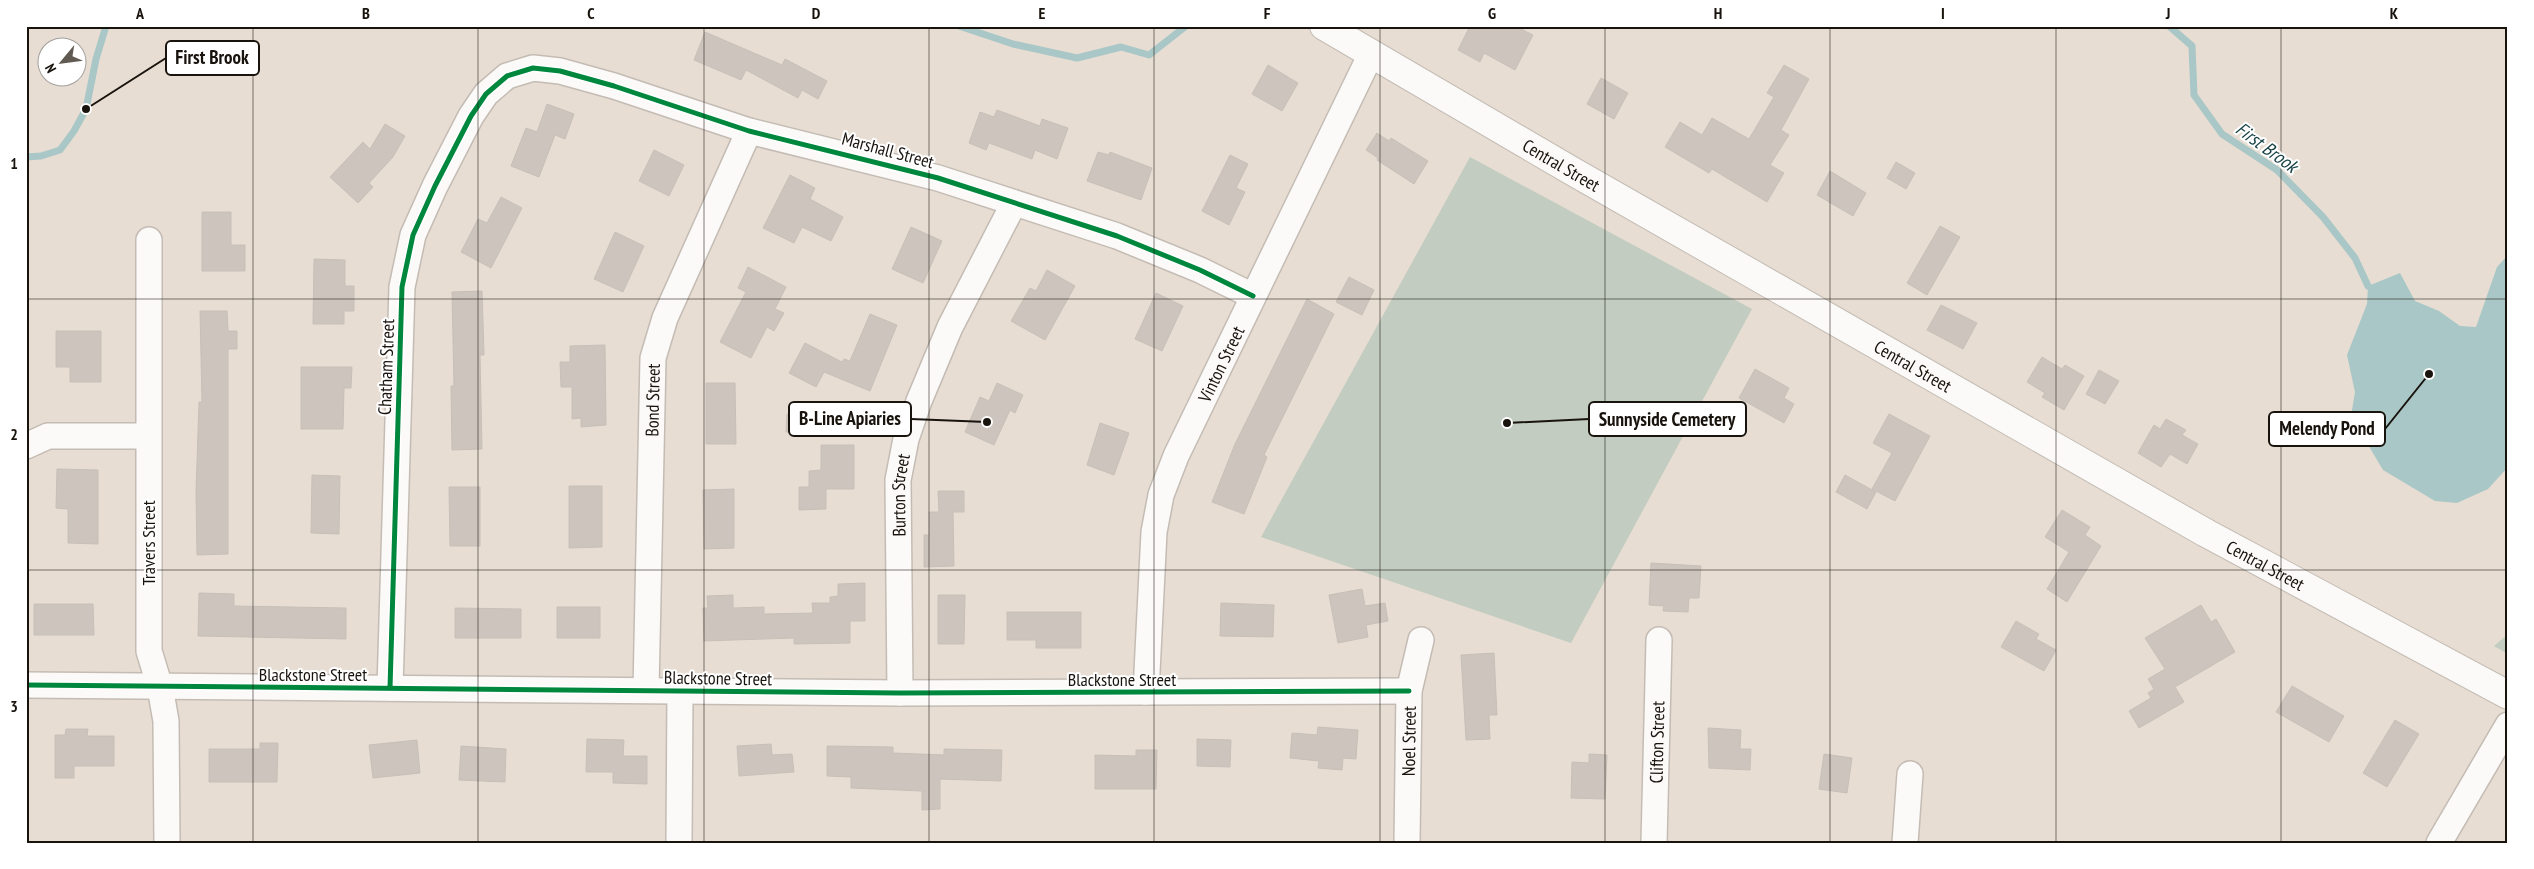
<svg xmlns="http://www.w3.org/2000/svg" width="2534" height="869" font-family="'PT Sans Narrow',sans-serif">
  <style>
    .green { fill: #c2ccc0 }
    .water { fill: #a9c7c6 }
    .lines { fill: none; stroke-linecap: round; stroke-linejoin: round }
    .stream { stroke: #a9c7c6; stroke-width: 7 }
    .building { fill: #cdc5bd; stroke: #c8c0b8 }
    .minor-casing { stroke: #c4bcb4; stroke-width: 28 }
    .tertiary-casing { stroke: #c4bcb4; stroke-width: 30 }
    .minor { stroke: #fbfaf8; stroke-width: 25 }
    .tertiary { stroke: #fbfaf8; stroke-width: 28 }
    .cycleway-casing { stroke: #fff; stroke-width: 8 }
    .cycleway { stroke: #00873e; stroke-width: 5 }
    .grid { fill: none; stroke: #19130d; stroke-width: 1; stroke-opacity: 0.55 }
    .labels { text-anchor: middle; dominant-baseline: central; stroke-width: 4; stroke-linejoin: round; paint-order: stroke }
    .street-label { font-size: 18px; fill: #19130d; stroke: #fff }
    .water-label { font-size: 19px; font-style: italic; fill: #133f43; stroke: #fff }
    .leader { fill: none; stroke: #19130d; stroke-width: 2 }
    .callout-dot { fill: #19130d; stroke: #fff; stroke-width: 2 }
    .callout { fill: #fff; stroke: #19130d; stroke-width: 2 }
    .callout-label { font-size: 19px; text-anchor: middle; font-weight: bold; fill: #19130d }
    .neatline { fill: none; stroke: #19130d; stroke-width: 2 }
    .grid-label { font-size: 16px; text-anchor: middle; font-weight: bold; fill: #19130d }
  </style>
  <rect width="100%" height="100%" fill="#e7ddd3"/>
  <path class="green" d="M1470,157l282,152 -181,334 -310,-106z
    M2508,634v20l-14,-8z"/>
  <path class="water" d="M2508,255v212l-20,22 -31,14 -22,-2 -52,-31 -32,-54 4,-24 -8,-37 20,-51 1,-18 32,-13 15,28 24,10 21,15 16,1 21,-60z"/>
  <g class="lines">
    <path class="stream" d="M959,26l54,18 64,14 44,-11 28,8 37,-29
      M2169,26l23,20 2,49 28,39 55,36 46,47 32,41 13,28
      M26,157l15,-1 19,-6 14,-19 12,-22 10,-50 10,-33"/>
  </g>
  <path class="building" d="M1470,26h45l18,9 -18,35 -31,-17 -4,9 -22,-12z
    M705,32l77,33 3,-6 42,22 -9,18 -16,-9 -4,8 -52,-28 -5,10 -47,-20z
    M1268,65l30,18 -16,28 -30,-17z
    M1784,65l25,14 -28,51 8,5 -19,30 14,8 -17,29 -55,-33 -3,4 -44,-26 15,-25 22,13 10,-17 37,21 25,-42 -7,-4z
    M1601,78l27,15 -14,26 -27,-15z
    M547,104l27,10 -9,25 -10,-4 -16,42 -28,-11 15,-38 11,4z
    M997,110l43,16 2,-7 26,9 -11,31 -22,-9 -3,9 -43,-16 -3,7 -17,-7 11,-31 14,5z
    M385,124l20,12 -12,21 -24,26 4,4 -15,16 -28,-26 33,-35 7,7z
    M1377,133l12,8 2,-3 37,23 -14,23 -37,-24 1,-2 -12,-8z
    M654,150l30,15 -15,31 -30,-15z
    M1098,152l11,3 1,-3 42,16 -11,32 -54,-19z
    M1230,155l18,9 -12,24 9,4 -16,33 -27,-14z
    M1896,162l19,11 -9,16 -19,-11z
    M1830,171l36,22 -13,23 -36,-21z
    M790,175l25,13 -5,11 33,18 -12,24 -29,-14 -8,16 -31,-15z
    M501,197l21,11 -31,60 -30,-16 17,-33 9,4z
    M202,212h29v33h14v26h-43z
    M1940,226l20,11 -33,58 -20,-12z
    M911,227l31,14 -19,42 -31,-14z
    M615,232l29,14 -21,46 -29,-13z
    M314,259l31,1v26h9v25h-10v13h-31z
    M748,267l38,20 -11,22 9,4 -10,18 -7,-4 -16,31 -31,-16 26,-50 -8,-4z
    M1047,270l28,16 -30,54 -34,-19 19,-33 6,3z
    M1349,277l25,13 -12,25 -26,-13z
    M482,291l2,64h-4l2,94 -30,1 -1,-64h3l-2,-94z
    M1156,293l27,13 -21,45 -27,-12z
    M1307,299l27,15 -70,141 3,2 -23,57 -32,-12 23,-58z
    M1941,305l36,18 -14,26 -36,-19z
    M200,311h27l1,20h9v18h-9v205l-31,1 -1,-63 3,-90h3z
    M870,314l27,11 -27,66 -46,-19 -8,15 -27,-14 16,-30 37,19 2,-3 6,2z
    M56,331h45v51h-31v-15h-14z
    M605,345l1,80 -25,2v-9l-9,1v-32h-11l-1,-25h10v-16z
    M2042,357l20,12 3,-4 19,11 -20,34 -22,-13 3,-4 -18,-11z
    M301,367h51l-1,21h-7l-1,41h-42z
    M1755,369l34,19 -5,10 10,6 -10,19 -45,-25z
    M2099,370l20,11 -14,23 -19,-10z
    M706,383h29l1,61h-30z
    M997,383l26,12 -8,18 -5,-3 -16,35 -29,-13 15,-35 9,4z
    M787,414l33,1v18l-34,-1z
    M1889,414l41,22 -35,65 -23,-12 20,-36 -19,-10z
    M2166,419l20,11 -4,5 16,9 -11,20 -17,-10 -9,13 -23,-14 16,-28 6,4z
    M1100,423l29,10 -15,42 -27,-10z
    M821,445h33v44h-28v20l-27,1v-23h10v-16l12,-1z
    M57,469l41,1v74l-30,-1v-34l-12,-1z
    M312,475l28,1 -1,58 -28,-1z
    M1845,475l31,17 -9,17 -31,-17z
    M569,486h33v61l-33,1z
    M449,487h31v59h-30z
    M734,489v59l-30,1 -1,-59z
    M938,491h26v21h-11l1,54 -30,1v-32h5v-23h10z
    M2062,510l28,17 -5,8 16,11 -34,56 -20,-13 22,-37 -24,-15z
    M1651,563l50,3 -2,32h-10l-1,14 -25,-1 1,-5 -15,-1z
    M865,583v38h-15v22l-56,1v-6l-90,3 -1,-33h5l-1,-12 26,-1v13l31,-1v7l49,-1 -1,-10h18v-6l8,-1v-12z
    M1362,589l3,17 20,-3 3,18 -22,4 2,12 -30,6 -9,-48z
    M199,593l35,1v12l112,2v31l-148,-3z
    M938,595h27l-1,49h-26z
    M1221,603l53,2 -1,32 -53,-1z
    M34,604h59l1,31h-60z
    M2201,605l10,17 5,-3 19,33 -60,35 9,15 -45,26 -10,-17 22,-13 -3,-5 6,-4 -6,-10 17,-10 -20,-31z
    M557,607h43v31h-43z
    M455,608l66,1v29h-66z
    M1007,612h74v36h-45v-8h-29z
    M2016,621l23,13 -3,5 20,11 -12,21 -43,-24z
    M1494,653l3,62h-8l1,24 -24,1 -5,-85z
    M2292,686l52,30 -15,26 -53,-30z
    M2395,720l24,14 -32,53 -24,-14z
    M1318,727l40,3 -2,29 -13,-1 -1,12 -24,-2 1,-7 -29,-3 2,-25 25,2z
    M1708,728l33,2 -1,19h11l-1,21 -41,-2z
    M66,729h22l-1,7h27v30h-40v12h-19v-43h10z
    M587,739l37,1 -1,16h24v28l-34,-1v-11h-27z
    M1197,739l34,1 -1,27 -33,-1z
    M417,740l3,33 -47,5 -4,-33z
    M260,743h18l-1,39h-68v-33h51z
    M771,744l1,11 20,-1 2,18 -55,4 -2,-30z
    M461,746l45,3 -1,33 -46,-2z
    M827,746l66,1v6l51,2v-6l58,1 -1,31 -61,-2v30l-18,1v-19l-71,-3v-11l-24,-1z
    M1136,750h21l-1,39h-61v-34l41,1z
    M1589,754l18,1 -2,44 -34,-1 1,-36 17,1z
    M1824,754l28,4 -5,35 -28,-4z"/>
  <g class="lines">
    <g class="minor-casing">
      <g id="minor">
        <path d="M149,240v411l11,36 6,34 1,122"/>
        <path d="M26,446l22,-10h99"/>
        <path d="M26,685l874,8 509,-2"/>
        <path d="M390,688l12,-401 11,-52 22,-49 36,-70 15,-22 21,-18 26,-8 27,3 54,15 135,45 189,47 179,58 83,34 53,26"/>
        <path id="s1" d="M646,690l7,-332 12,-40 84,-187"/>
        <path id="s2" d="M1146,692l8,-160 7,-37 15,-39 195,-402"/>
        <path id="s3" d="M900,693l-2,-213 8,-41 13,-38 31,-74 64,-124"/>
        <path d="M679,843l1,-152"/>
        <path id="s4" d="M1407,843l2,-152 12,-51"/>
        <path id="s5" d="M1654,843l5,-203"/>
        <path d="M1905,843l5,-69"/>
        <path d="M2439,843l69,-118"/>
      </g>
    </g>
    <g class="tertiary-casing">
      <g id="tertiary">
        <path id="s6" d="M1324,26l248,145 634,362 302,162"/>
      </g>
    </g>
    <use href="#minor" class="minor"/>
    <use href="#tertiary" class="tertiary"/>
    <g class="cycleway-casing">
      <path id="cycleway" d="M26,685l874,8 509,-2
        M390,688l12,-401 11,-52 22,-49 36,-70 15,-22 21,-18 26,-8 27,3 54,15 135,45 189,47 179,58 83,34 53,26"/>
    </g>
    <use href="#cycleway" class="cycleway"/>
  </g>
  <path class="grid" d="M253,26v817M478,26v817M704,26v817M929,26v817M1154,26v817M1380,26v817M1605,26v817M1830,26v817M2056,26v817M2281,26v817M26,299h2482M26,570h2482"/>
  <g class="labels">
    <g class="street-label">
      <text transform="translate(888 150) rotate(15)">Marshall Street</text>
      <text stroke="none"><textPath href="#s6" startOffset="275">Central Street</textPath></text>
      <text stroke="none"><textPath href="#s2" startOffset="342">Vinton Street</textPath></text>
      <text stroke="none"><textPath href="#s6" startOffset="680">Central Street</textPath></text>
      <text transform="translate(386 367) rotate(-88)">Chatham Street</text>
      <text stroke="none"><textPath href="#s1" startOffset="290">Bond Street</textPath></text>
      <text stroke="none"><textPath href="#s3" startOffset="198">Burton Street</textPath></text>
      <text transform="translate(148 543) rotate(-90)">Travers Street</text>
      <text stroke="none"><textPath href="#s6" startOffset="1085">Central Street</textPath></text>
      <text x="313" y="674">Blackstone Street</text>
      <text transform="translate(718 678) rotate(1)">Blackstone Street</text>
      <text x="1122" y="679">Blackstone Street</text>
      <text stroke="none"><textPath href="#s4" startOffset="102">Noel Street</textPath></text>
      <text stroke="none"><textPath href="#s5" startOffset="101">Clifton Street</textPath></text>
    </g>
    <g class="water-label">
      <text transform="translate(2267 147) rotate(36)">First Brook</text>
    </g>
  </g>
  <path class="leader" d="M86 109L166 58M987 422L911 419M1507 423L1589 419M2429 374L2385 429"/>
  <g class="callout-dot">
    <circle cx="86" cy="109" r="5"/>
    <circle cx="987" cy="422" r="5"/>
    <circle cx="1507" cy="423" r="5"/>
    <circle cx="2429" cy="374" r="5"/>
  </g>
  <g class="callout">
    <rect x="166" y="41" width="93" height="34" rx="5"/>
    <rect x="789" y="402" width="122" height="34" rx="5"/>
    <rect x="1589" y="402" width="157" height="34" rx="5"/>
    <rect x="2269" y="412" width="116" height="34" rx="5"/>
  </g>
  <g class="callout-label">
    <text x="212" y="64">First Brook</text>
    <text x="850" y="425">B-Line Apiaries</text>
    <text x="1667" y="426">Sunnyside Cemetery</text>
    <text x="2327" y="435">Melendy Pond</text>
  </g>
  <rect width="2534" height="869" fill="none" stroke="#ffffff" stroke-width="55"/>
  <g transform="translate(62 62) rotate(241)"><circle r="24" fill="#ffffff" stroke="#a3a19e"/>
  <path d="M0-4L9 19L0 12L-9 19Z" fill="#615a52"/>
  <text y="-8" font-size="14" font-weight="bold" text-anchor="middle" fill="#19130d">N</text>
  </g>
  <rect x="28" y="28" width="2478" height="814" class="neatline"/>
  <g class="grid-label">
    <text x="140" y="19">A</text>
    <text x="366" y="19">B</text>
    <text x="591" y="19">C</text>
    <text x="816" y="19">D</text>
    <text x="1042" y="19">E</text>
    <text x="1267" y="19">F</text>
    <text x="1492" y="19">G</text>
    <text x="1718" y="19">H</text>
    <text x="1943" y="19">I</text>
    <text x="2168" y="19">J</text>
    <text x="2394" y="19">K</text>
    <text x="14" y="169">1</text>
    <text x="14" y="440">2</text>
    <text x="14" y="712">3</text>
  </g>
</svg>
